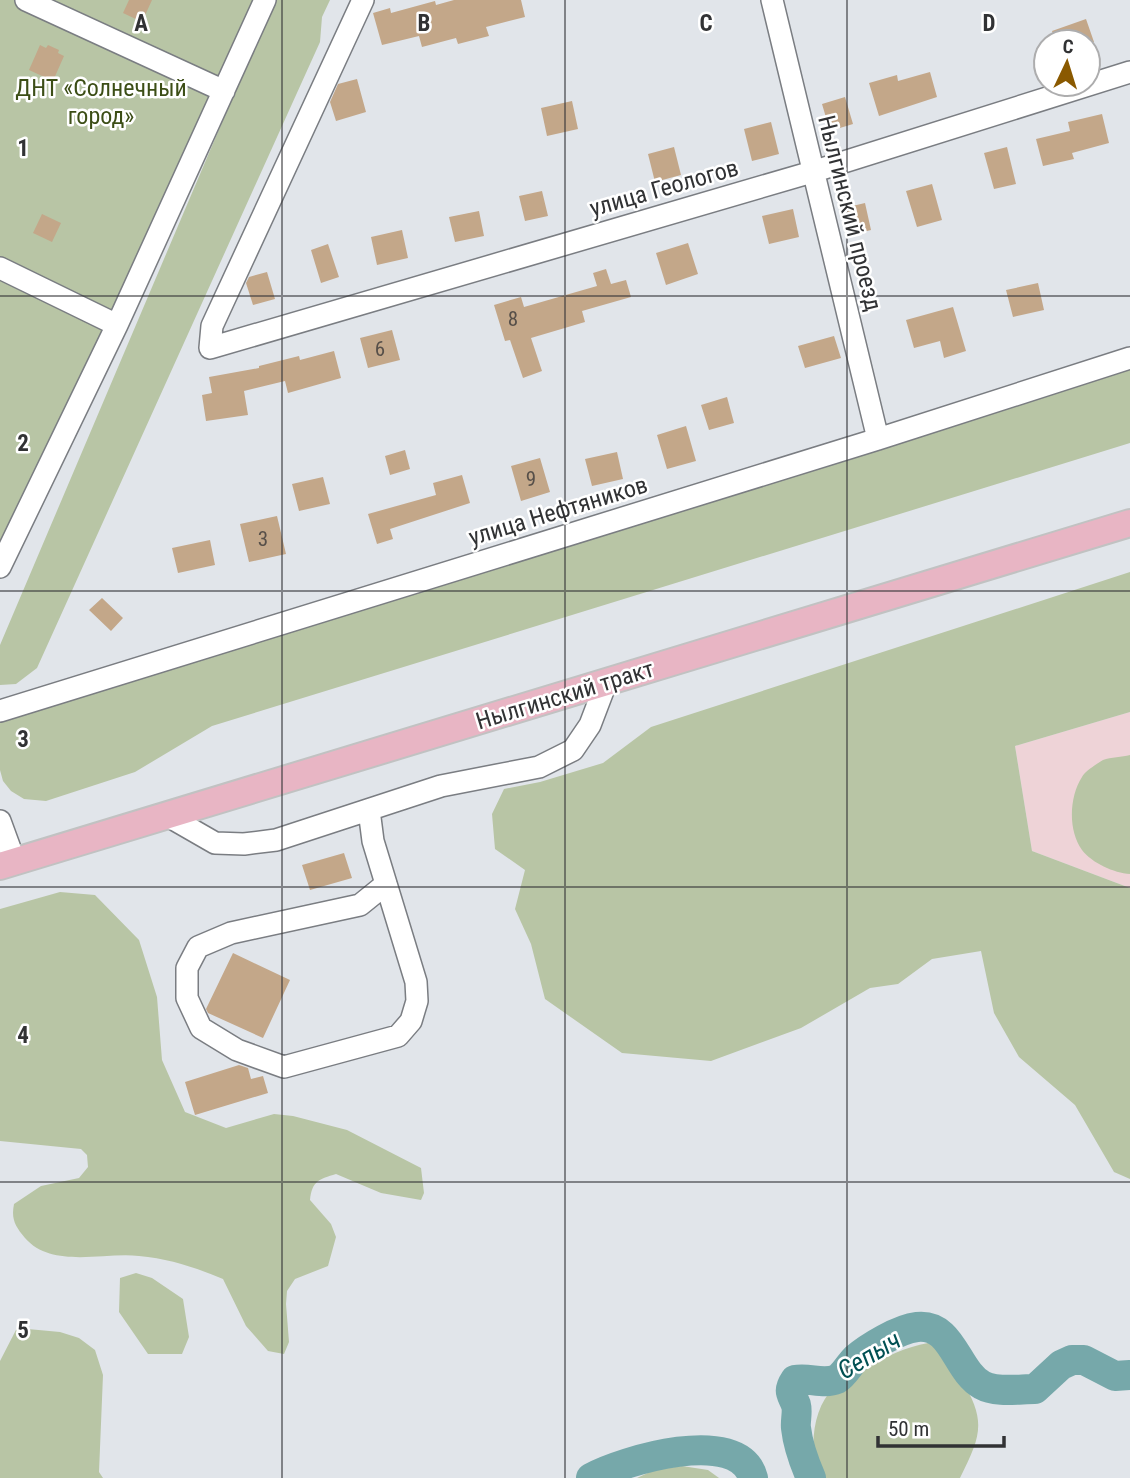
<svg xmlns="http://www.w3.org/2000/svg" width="1130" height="1478" font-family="'Roboto Condensed',sans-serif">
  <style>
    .industrial { fill: #eed3d7 }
    .green { fill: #b8c5a5 }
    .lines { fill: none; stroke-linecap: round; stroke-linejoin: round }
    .river { stroke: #76a8aa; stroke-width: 30 }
    .building { fill: #c3a789 }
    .minor-casing { stroke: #7a7d82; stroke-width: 24 }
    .major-casing { stroke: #c1c2c2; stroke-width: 30 }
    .minor { stroke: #fff; stroke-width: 21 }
    .major { stroke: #e8b5c4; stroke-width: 26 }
    .grid { fill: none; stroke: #313234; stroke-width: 2; stroke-opacity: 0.55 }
    .labels { text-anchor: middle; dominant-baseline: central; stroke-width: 5; stroke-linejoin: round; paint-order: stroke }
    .number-label { font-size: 21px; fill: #564f49 }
    .park-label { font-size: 24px; fill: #3c4e16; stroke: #fff }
    .street-label { font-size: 24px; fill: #313234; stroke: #fff }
    .water-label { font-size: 26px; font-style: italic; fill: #015053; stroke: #fff }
    .grid-label { font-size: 23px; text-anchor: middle; font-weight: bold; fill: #313234; stroke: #fff; stroke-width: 5; stroke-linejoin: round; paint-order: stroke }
  </style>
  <rect width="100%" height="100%" fill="#e1e5ea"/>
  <path class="industrial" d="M1130,712v176l-98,-37 -17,-105z"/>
  <path class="green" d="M0,0h258l-258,573z
    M274,0h56l-8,17 -2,25 -283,626 -21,16 -16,1v-40z
    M1130,365v78l-918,283 -77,46 -89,29 -22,-2 -13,-8 -8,-10 -3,-11v-50z
    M1130,572v140l-115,34 17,105 98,37v291l-16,-7 -39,-67 -56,-48 -25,-44 -13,-62 -49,8 -34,25 -28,4 -69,40 -90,33 -89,-8 -77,-54 -14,-55 -16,-35 10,-39 -30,-21 -3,-35 12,-25 36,-7 63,-19 48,-36z
    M1130,755v119c-16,-1 -38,-11 -48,-24 -14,-19 -13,-53 0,-73 3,-6 15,-13 21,-17 8,-3 19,-3 27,-5z
    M60,892l35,3 44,45 18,57 5,63 23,52 41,16 48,-14 19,2 54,14 74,38 3,25 -3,7 -40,-7 -45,-19c-17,5 -24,7 -26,26l21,24 5,13 -8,29 -33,13 -8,12 -1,13 3,38 -5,12 -16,-3 -22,-25 -23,-47c-29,-12 -53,-20 -84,-23 -36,-4 -87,13 -114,-18 -10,-12 -14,-19 -11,-34l27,-18 38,-8 9,-11 -1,-12 -6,-6 -81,-8v-232z
    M136,1273l16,5 31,21 6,38 -7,17h-34l-29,-42 1,-34z
    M17,1328l43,4 19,6 16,12 8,25 -4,97 4,6h-103v-117z
    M928,1343c20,11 22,17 33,36 26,42 20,57 -1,99h-142c-8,-31 -7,-68 17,-92 8,-8 23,-13 33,-19 18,-11 38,-20 60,-24z
    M682,1466l26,4 11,8h-82l17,-8z"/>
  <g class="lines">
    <path class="river" d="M591,1478c31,-17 148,-53 162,0
      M811,1478c-7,-16 -13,-32 -15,-50 -1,-6 2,-16 0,-23 -4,-11 -9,-13 -1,-25 14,-3 28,5 42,-1 7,-4 12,-14 18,-20 14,-12 44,-30 62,-32 36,-4 39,44 65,58 14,8 37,4 53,4l26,-24 11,-5h12l31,16 15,-1"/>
  </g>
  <path class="building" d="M129,0h23l-10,22 -19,-9z
    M454,0h67l4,17 -39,10 3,9 -31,8 -2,-6 -34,9 -3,-11 -37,9 -9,-32 17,-5 1,5 44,-12 1,4z
    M1086,19l8,23h-38l-4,-11z
    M40,45l6,3 2,-3 11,5 -1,3 6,3 -11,25 -24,-11z
    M930,72l7,25 -58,19 -10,-33 28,-8 1,6z
    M357,79l9,33 -30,9 -6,-19 8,-18z
    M845,97l8,27 -23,7 -8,-27z
    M572,101l6,28 -31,7 -6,-28z
    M1102,114l7,29 -37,10 2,6 -31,7 -7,-27 34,-8 -2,-9z
    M771,122l8,32 -27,7 -8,-32z
    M674,147l7,28 -26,7 -7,-28z
    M1007,147l9,37 -22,5 -10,-36z
    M932,184l10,36 -25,7 -11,-36z
    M542,191l6,25 -23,5 -6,-25z
    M865,203l6,27 -20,5 -7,-27z
    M793,209l6,28 -30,7 -7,-28z
    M479,211l5,25 -29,6 -6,-25z
    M42,214l19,9 -9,19 -19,-9z
    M402,230l6,28 -31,7 -6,-28z
    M688,243l10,31 -32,11 -10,-32z
    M328,244l11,33 -18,6 -10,-33z
    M606,269l5,15 15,-4 5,17 -49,14 3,11 -54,16 11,33 -19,7 -13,-38 -5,1 -11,-36 27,-8 3,10 73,-21 -4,-13z
    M267,272l8,27 -22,6 -7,-22 3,-6z
    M1038,283l6,27 -31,7 -7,-27z
    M953,307l13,44 -22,7 -4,-17 -26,7 -8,-28z
    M392,330l8,30 -32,8 -8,-30z
    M834,336l7,22 -36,10 -7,-22z
    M334,351l7,27 -53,15 -3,-12 -41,10 4,24 -42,6 -4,-26 10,-2 -3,-16 50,-9v-2l40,-10 1,4z
    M727,397l7,26 -25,7 -8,-25z
    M686,426l10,35 -29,8 -10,-34z
    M405,450l5,19 -20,6 -5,-19z
    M617,452l6,27 -31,7 -7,-27z
    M540,458l10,34 -29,9 -10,-35z
    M462,475l8,28 -80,26 3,10 -16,5 -9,-30 68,-19 -3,-12z
    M323,477l7,27 -31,7 -7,-27z
    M277,516l9,38 -37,8 -9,-38z
    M210,540l5,25 -37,8 -6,-25z
    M102,598l21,20 -12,13 -22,-21z
    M344,853l8,25 -42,12 -8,-25z
    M233,953l57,27 -27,58 -55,-25 -2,-4z
    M239,1065l9,3 3,11 12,-3 5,17 -73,22 -10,-33z"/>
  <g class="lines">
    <g class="minor-casing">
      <path id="minor" d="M26,0l198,91
        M363,0l-151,326 -2,22 602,-176 318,-100
        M772,0l106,439
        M0,268l117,57
        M0,567l117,-242 148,-325
        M0,711l878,-272 252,-81
        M369,810l4,31 43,141 1,19 -6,20 -13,15 -114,31 -47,-17 -36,-22 -14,-30v-30l11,-21 33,-14 129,-28 26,-21
        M168,816l47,27 29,1 32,-4 165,-54 98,-19 34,-17 17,-25 16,-42
        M0,821l15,41"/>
    </g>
    <g class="major-casing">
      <path id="major" d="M0,866l1130,-343"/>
    </g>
    <use href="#minor" class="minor"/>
    <use href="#major" class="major"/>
  </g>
  <path class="grid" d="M282,0v1478M565,0v1478M847,0v1478M0,296h1130M0,591h1130M0,887h1130M0,1182h1130"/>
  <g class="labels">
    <g class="number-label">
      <text x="513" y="319">8</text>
      <text x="380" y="349">6</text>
      <text x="531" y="479">9</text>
      <text x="263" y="539">3</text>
    </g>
    <g class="park-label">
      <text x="101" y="88">ДНТ «Солнечный<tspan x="101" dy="28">город»</tspan></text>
    </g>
    <g class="street-label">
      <text transform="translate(664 188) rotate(-16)">улица Геологов</text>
      <text transform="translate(850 213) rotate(76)">Нылгинский проезд</text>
      <text transform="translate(558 511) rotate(-17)">улица Нефтяников</text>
      <text transform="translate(565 695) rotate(-17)">Нылгинский тракт</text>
    </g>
    <g class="water-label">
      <text transform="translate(869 1355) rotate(-31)">Сепыч</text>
    </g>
  </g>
  <g class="grid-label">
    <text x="141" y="31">A</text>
    <text x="424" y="31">B</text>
    <text x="706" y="31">C</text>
    <text x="989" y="31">D</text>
    <text x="23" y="156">1</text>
    <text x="23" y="451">2</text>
    <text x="23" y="747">3</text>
    <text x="23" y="1043">4</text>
    <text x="23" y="1338">5</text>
  </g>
  <g transform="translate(1067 63) rotate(4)"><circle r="33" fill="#ffffff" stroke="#adadae" stroke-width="2"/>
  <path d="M0-5L12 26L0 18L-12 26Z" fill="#8a5900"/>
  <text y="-10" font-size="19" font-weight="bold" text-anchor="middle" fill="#313234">С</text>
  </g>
  <path d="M878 1436v10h126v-10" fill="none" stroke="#313234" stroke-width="3.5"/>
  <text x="888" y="1436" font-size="21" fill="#313234" stroke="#ffffff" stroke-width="5" paint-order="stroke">50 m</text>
</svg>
